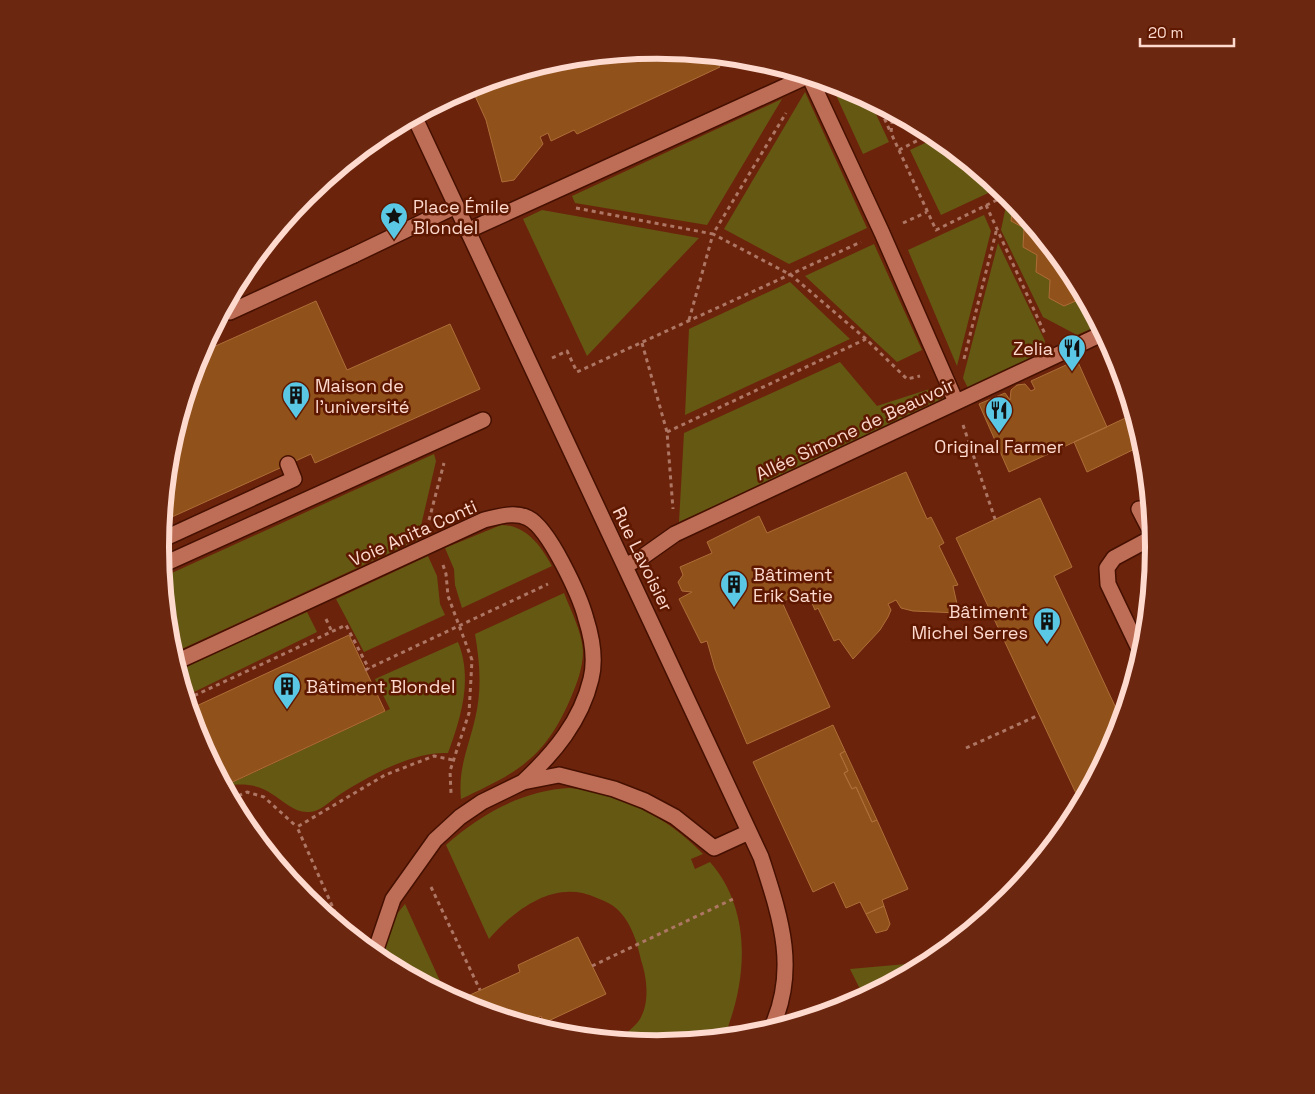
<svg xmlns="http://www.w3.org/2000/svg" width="1315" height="1094" font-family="'Space Grotesk',sans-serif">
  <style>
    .green { fill: #655813 }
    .building { fill: #90521a; stroke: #ae6e38 }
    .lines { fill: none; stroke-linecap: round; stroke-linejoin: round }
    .lane-casing { stroke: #451000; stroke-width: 18 }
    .street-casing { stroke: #451000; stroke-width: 18 }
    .path { stroke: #ae7765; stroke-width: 3; stroke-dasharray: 4 4; stroke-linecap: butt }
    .lane { stroke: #be6e56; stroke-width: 15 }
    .street { stroke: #be6e56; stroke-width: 15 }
    .labels { text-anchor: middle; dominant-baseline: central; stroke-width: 5; stroke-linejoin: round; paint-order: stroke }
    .poi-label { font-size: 18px; fill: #fdd9ce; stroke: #5e1800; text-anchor: start }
    .street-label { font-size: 18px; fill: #fdd9ce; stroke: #5e1800 }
    .rim { fill: none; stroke: #fdd9ce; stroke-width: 6 }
  </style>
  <rect width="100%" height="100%" fill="#6b240b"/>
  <path class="green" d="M830,82l18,6 21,11 20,43 -26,12z
    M805,92l62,136 -78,36 -65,-35z
    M782,99l-75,126 -132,-22 -3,-7z
    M938,137l61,51 -58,27 -31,-65z
    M1007,201l6,3 -2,17 13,7 -1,19 14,8 -1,17 14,8 -1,18 15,8 14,-6 1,-14 21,39 -23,10 -34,-18 -42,-87z
    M542,210l157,28 -112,118 -64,-137z
    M984,215l7,16 -34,135 -49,-116z
    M998,243l47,98 -4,13 -73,34 -5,-10z
    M874,244l48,106 -25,12 -92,-86z
    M790,282l60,57 -165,76 4,-86z
    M840,362l37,44 62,-20 6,14 -266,122 5,-89z
    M434,454l2,7 -16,69v9l-247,114 -10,-76z
    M501,525c25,0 40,21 51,41l-90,42 -7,-23 -1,-16 -9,-21z
    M428,556l9,20 3,28 5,11 -81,37 -28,-53z
    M564,593c7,18 18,39 19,58 0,18 -7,35 -14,51 -26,58 -53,71 -108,97 -3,-31 7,-50 14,-80 7,-28 5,-56 0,-85z
    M307,612l10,20 -125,61 -13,-23z
    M458,642c15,37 3,75 -10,111 -35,-2 -81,24 -109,42 -9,6 -19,17 -30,17 -15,1 -25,-11 -37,-18 -15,-10 -30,-11 -47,-8l165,-77 -15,-30z
    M570,788c52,6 96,28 133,66l-12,5 4,10 15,-7c43,49 37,120 14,175l-67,7 -39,-4c7,-6 17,-13 22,-21 10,-17 7,-41 1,-59 -4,-18 -9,-35 -21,-48 -6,-7 -15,-11 -23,-14 -41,-20 -82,11 -108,41l-43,-94c34,-31 78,-55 124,-57z
    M405,904l35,77 -10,5 -49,-26 15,-45z
    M929,962l-65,35 -14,-28z"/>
  <path class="building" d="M658,50l57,6 5,11 -143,67 -3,-4 -23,11 -3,-8 -8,4 3,7 -29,36 -12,2 -16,-62 -15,-33 90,-28z
    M1002,190l69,81 8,15 -1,14 -14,6 -15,-8 1,-18 -14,-8 1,-17 -14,-8 1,-19 -13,-7 2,-17 -12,-6z
    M316,301l31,69 103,-46 30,65 -165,74 -4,-9 -148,67 7,-71 30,-97z
    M1077,360l30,67 -98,45 -30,-68 26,-11 5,7 1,-10 6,-5 8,-1 6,7 4,-2 -4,-8z
    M1134,414l9,31 -56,27 -13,-30z
    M906,472l21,47 4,-2 13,26 -5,3 19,39 -5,1 6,27 -46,-2 -12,-3 -5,-8 -8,4 3,6 -3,7 -8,13 -27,29 -14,-20 -5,2 -16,-33 -3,2 -9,-20 -24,12 48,105 -83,37 -32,-75 -8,-28 -6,2 -22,-44 13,-7 -10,-1 -4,-9 5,-7 -3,-8 32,-14 -5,-11 52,-26 8,17z
    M1040,498l32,69 -18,9 68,145 -5,16 -36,67 -125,-266z
    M349,635l36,76 -161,75 -26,-49 -8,-28z
    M833,725l12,26 -5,3 8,17 -4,2 8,16 4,-2 16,35 5,-2 31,69 -26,11 2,6 -18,8 -6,-12 -14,6 -12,-26 -21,10 -60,-130z
    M845,751l32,69 -5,2 -16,-35 -4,2 -8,-16 4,-2 -8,-17z
    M247,808l21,44 -24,-29 -6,-11z
    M884,906l6,18 -3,6 -11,3 -10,-19z
    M578,937l28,57 -62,29 -3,-7 -15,8 -59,-18 -10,-5 63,-29 -2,-7z"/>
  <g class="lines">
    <g class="lane-casing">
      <path id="lane" d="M414,116l347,741c19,59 38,112 10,172
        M230,312l124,-57
        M1139,509l15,29
        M161,540l133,-61 -6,-15
        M162,565l321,-145
        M1142,655l-34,-71 -1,-16 7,-10 39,-21
        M176,662l308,-142c14,-3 30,-9 44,-2 21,10 52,78 58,101 6,19 10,40 5,60 -10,42 -37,74 -68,103
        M374,955l19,-56 42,-59 25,-23 22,-15 41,-20 36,-7 55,14 31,12 30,16 39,31 35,-16"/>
    </g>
    <g class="street-casing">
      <path id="street" d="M809,76l73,157 74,169
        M467,231l341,-155
        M354,255l102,-49
        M626,565l15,-7 34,-24 429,-201"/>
    </g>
    <path class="path" d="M878,104l12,27
      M893,112l-2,21 45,97 65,-32
      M899,150l33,-17
      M986,205l59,129
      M576,208l137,26 73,-121
      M903,223l24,-11
      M689,320l24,-86 78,41 75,64 41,40 13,-3
      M642,343l25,89 6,77
      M552,358l15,-7 10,21 284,-130
      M964,359l33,-131
      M963,425l32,94
      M667,432l199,-93
      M429,520l15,-57
      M443,565l3,9 2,22 24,64 -3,53 -19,58 1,22
      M326,619l6,13
      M365,670l183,-86
      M187,699l159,-74 23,44
      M966,748l73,-33
      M231,799l16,-7 17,5 33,30
      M431,887l49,103
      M342,928l-45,-101 88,-52 49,-19 19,4
      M592,966l141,-67"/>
    <use href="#lane" class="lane"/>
    <use href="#street" class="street"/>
  </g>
  <defs>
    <g id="sight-pin" transform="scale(1.4375)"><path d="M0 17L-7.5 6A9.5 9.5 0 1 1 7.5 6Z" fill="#5ac8e5" stroke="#5e1800"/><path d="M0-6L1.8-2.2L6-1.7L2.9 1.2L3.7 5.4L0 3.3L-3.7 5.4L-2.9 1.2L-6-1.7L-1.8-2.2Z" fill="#111"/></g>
    <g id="restaurant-pin" transform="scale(1.4375)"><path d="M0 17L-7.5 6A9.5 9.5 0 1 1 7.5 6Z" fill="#5ac8e5" stroke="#5e1800"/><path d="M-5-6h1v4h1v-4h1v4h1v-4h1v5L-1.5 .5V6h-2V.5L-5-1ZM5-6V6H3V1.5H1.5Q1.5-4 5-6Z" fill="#111"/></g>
    <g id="building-pin" transform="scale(1.4375)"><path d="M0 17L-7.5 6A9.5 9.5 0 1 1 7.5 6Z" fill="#5ac8e5" stroke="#5e1800"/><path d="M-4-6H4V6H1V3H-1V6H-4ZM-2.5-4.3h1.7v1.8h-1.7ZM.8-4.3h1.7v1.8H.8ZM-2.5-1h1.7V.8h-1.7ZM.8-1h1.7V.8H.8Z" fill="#111"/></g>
  </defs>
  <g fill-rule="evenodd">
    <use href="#sight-pin" x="394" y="216"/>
    <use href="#restaurant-pin" x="1072" y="348"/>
    <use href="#building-pin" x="296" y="395"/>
    <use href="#restaurant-pin" x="999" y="410"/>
    <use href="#building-pin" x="734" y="584"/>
    <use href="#building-pin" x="1047" y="621"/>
    <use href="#building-pin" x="287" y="686"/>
  </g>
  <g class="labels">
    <g class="poi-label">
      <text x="413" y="206">Place Émile<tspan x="413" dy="21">Blondel</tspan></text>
      <text x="1053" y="348" text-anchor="end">Zelia</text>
      <text x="315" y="385">Maison de<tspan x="315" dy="21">l'université</tspan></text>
      <text x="999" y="446" text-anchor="middle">Original Farmer</text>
      <text x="753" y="574">Bâtiment<tspan x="753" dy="21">Erik Satie</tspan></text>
      <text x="1028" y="611" text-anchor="end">Bâtiment<tspan x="1028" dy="21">Michel Serres</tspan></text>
      <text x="306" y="686">Bâtiment Blondel</text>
    </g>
    <g class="street-label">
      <text transform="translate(855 429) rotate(-25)">Allée Simone de Beauvoir</text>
      <text transform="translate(413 533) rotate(-24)">Voie Anita Conti</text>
      <text transform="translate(643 559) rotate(64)">Rue Lavoisier</text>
    </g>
  </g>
  <path d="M0 0H1315V1094H0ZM169 547a488 488 0 1 1 976 0a488 488 0 1 1-976 0Z" fill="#6b2710" fill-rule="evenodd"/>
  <path class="rim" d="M169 547a488 488 0 1 1 976 0a488 488 0 1 1-976 0Z"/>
  <path d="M1140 38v8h94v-8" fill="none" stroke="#fdd9ce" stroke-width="2.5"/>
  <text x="1148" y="38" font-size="15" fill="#fdd9ce" stroke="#5e1800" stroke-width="4" paint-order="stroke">20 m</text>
</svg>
